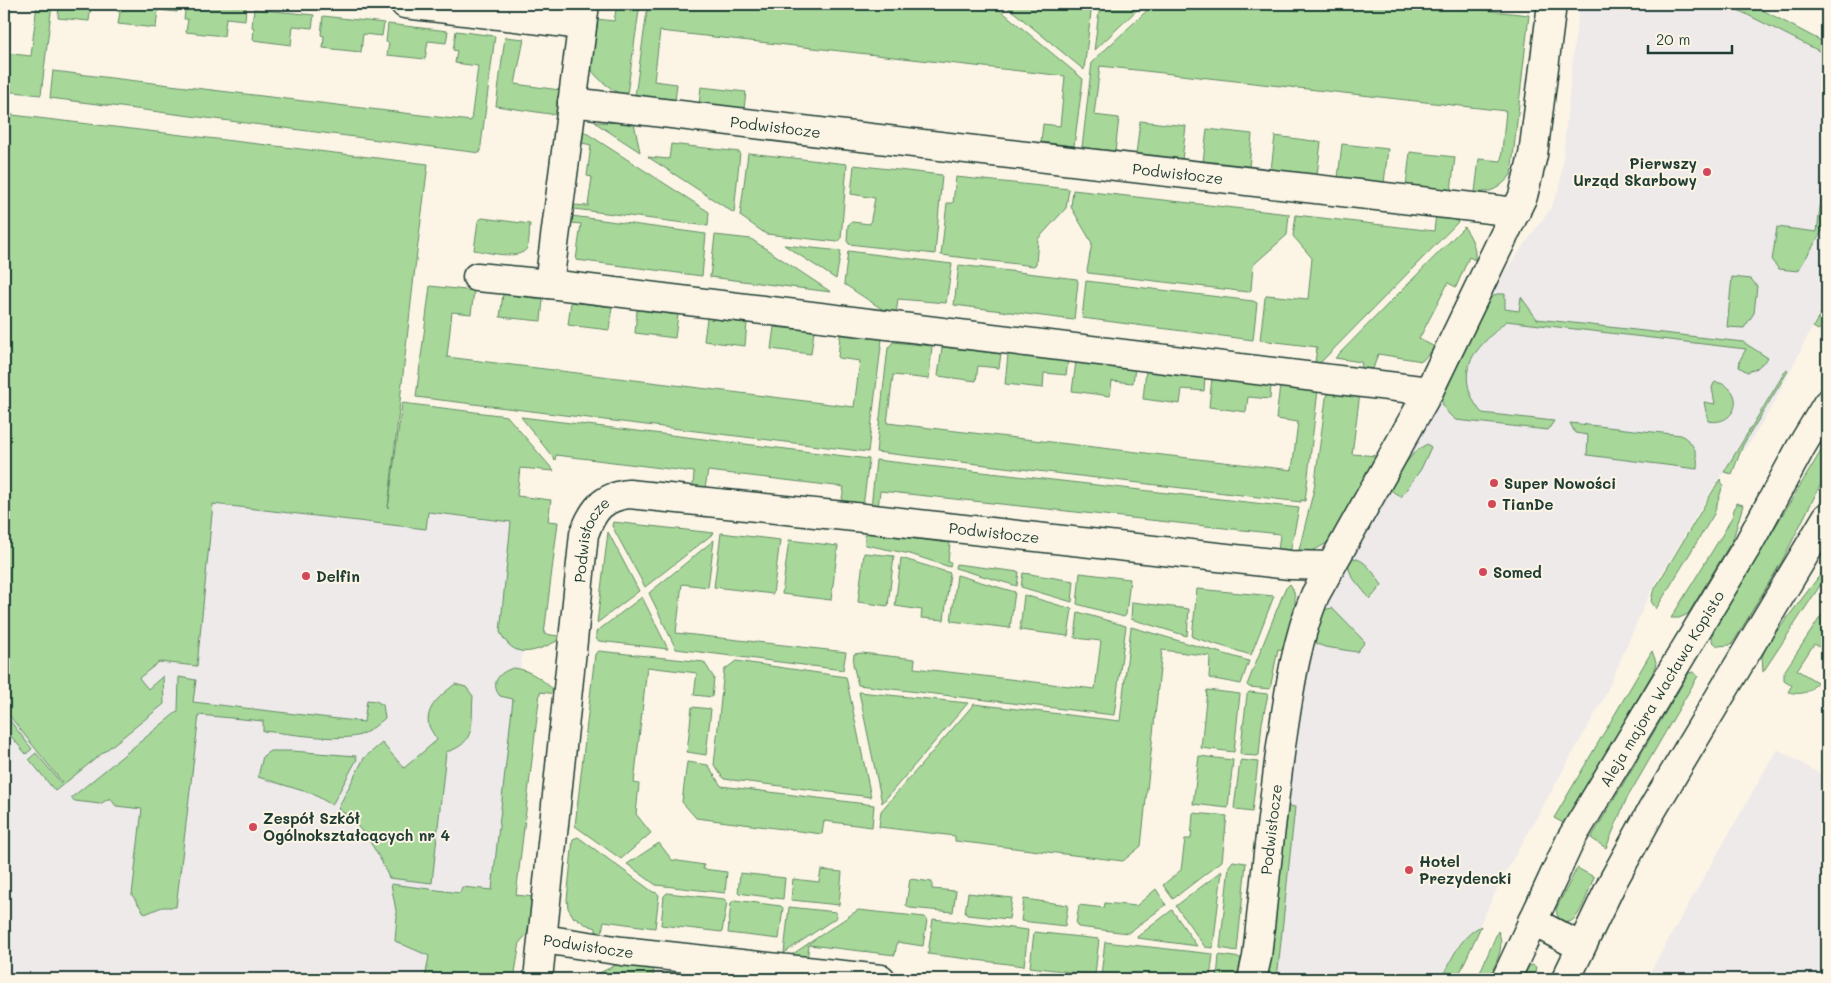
<svg xmlns="http://www.w3.org/2000/svg" width="1831" height="983" font-family="Mali,sans-serif">
  <style>
    .built { fill: #eeeaea }
    .green { fill: #a7d899; stroke: #638a66 }
    .lines { fill: none; stroke-linecap: round; stroke-linejoin: round }
    .minor-casing { stroke: #1f3d34; stroke-width: 31 }
    .secondary-casing { stroke: #1f3d34; stroke-width: 31 }
    .minor { stroke: #fcf5e5; stroke-width: 28 }
    .secondary { stroke: #fcf5e5; stroke-width: 28 }
    .poi-dot { fill: #d1495b; stroke: #fcf5e5; stroke-width: 2 }
    .labels { text-anchor: middle; dominant-baseline: central; stroke-width: 4; stroke-linejoin: round; paint-order: stroke }
    .street-label { font-size: 15px; fill: #1f3d34; stroke: #fcf5e5 }
    .poi-label { font-size: 15px; font-weight: bold; fill: #1f3d34; stroke: #fcf5e5; text-anchor: start }
  </style>
  <rect width="100%" height="100%" fill="#fcf5e5"/>
  <filter id="ink" filterUnits="userSpaceOnUse"><feTurbulence type="fractalNoise" baseFrequency=".02" numOctaves="2"/><feDisplacementMap in="SourceGraphic" scale="10" xChannelSelector="R" yChannelSelector="G"/><feConvolveMatrix kernelMatrix="1 2 1 2 8 2 1 2 1" color-interpolation-filters="sRGB"/></filter>
  <g filter="url(#ink)">
    <path class="built" d="M1580,4h147l100,52v246l-14,24 -39,77 -23,38 -34,40 -68,114 -46,105 -100,177 -35,72 -12,30h-194l21,-184 34,-177 168,-319 65,-90 10,-23 14,-141z
      M4,467l532,57 -49,455h-483z
      M1777,749l50,29v201h-181z"/>
    <path class="green" d="M37,4h15l-11,91 -37,-4v-38l27,3z
      M59,4h32l-2,17 -31,-3z
      M118,4h60l-1,8 -19,-2 -2,18 -38,-4 2,-12 -3,-1z
      M186,4h31l29,3 -1,13 -19,-2 -2,18 -38,-4 2,-13h-4z
      M617,4h23l-13,90 -4,2c-9,-6 -26,-16 -31,-26 -5,-10 3,-40 4,-51l18,2z
      M648,4h345l90,75 -9,67 -33,-4 2,-18 17,2 5,-50 -405,-45 -6,50 23,3 -2,17 -40,-5z
      M1004,4h88l-8,66z
      M1100,4h43l-49,47z
      M1154,4h275l100,11 -18,160c-10,12 -20,19 -36,17l4,-33 22,2 5,-50 -406,-45 -6,49 25,3 -4,34 -33,-4 10,-86z
      M1726,4h25l76,40v11z
      M254,9l60,6 -2,13 -19,-2 -2,19 -38,-5 1,-12 -2,-1z
      M323,16l61,7 -2,13 -19,-2 -2,18 -38,-4 1,-12 -3,-1z
      M388,24l60,7 -2,12 -18,-2 -3,18 -38,-4 2,-12 -3,-1z
      M456,31l39,5 -15,117 -430,-55 3,-27 418,50 7,-55 -23,-3 2,-12 -4,-1z
      M505,37l19,2 -9,45 45,6 -3,25 -61,-9z
      M701,87l45,5 -2,17 -45,-4z
      M4,114l424,50 -14,112 -26,232 14,-105 105,13 47,55 -34,-3 -3,28 34,4 -3,21 10,1 -14,112 15,2 -2,5c-24,12 -43,19 -57,-9l11,-110 -83,-10 -2,17 -213,-25 -16,162 -38,-4 -20,16 9,11 15,-13 1,28 -109,87 -26,-32 7,-6 25,30 1,-1 -58,-73v-185l6,-5 -5,-7 -1,1z
      M1140,121l46,5 -4,34 -46,-5z
      M595,122l39,1 6,29 -40,-26z
      M1207,129l45,5 -3,34 -46,-6z
      M583,131l126,81 -1,14 -134,-17v-4l14,1 4,-29 -5,-1 4,-31 -9,-2z
      M1275,136l46,6 -4,33 -46,-5z
      M671,144l69,8 -6,61 -86,-56 21,2z
      M1342,144l46,5 -4,34 -46,-5z
      M1410,152l45,5 -4,34 -45,-5z
      M748,153l99,11 -6,75 -3,3 -72,-8 -26,-18z
      M854,165l88,10 -7,79 -86,-10 -2,-3 1,-16 4,-3 18,2 5,-26 -24,-4z
      M956,177l113,12 -3,19 -28,31 -2,25 -2,2 -93,-11 6,-52h6z
      M1827,185v38l-29,48 -19,-2 -7,-8 5,-34 40,5 5,-41 2,-5z
      M1073,190l216,24 -2,21 -34,30 -2,25 -3,2 -160,-19 -1,-2 5,-28 -21,-36z
      M1436,214l17,4 5,4 -139,142 -4,-1 2,-16 -57,-7 5,-42 2,-3 41,4 4,-41 -19,-22 3,-21 138,16z
      M572,216l134,18 -4,42 -126,-16 5,-36 -10,-1z
      M482,218l48,6c-1,7 0,17 -3,24 -7,13 -40,4 -53,2l4,-29z
      M1464,227c8,11 12,20 11,33l-6,-3 -13,30 -8,-4 -29,56 16,8 -13,14 -44,-7 -5,15 -11,-1 -1,-6 -26,-4z
      M715,235l36,4 80,53 -121,-15z
      M784,245l57,6 -5,28z
      M848,251l104,13 -6,39 -48,-4 -2,16 -8,-2 -44,-29z
      M959,265l118,14 1,3 -4,38 -120,-15z
      M1732,277l19,2 6,7 -3,27 -10,15 -17,-1z
      M1086,281l167,20 4,2 -4,37 -171,-22z
      M430,286l44,5 -3,23 -19,-2 -5,45 407,50 6,-46 -22,-3 2,-23 42,4 -14,113 -452,-55z
      M503,294l40,5 -2,22 -41,-4z
      M1497,294h8v15l14,2 2,-14 16,22 206,23 25,16 -12,11 -9,3 -8,-5 1,-7 6,-11 -240,-28c-10,10 -22,20 -30,31 -15,19 -9,44 6,61l72,8 -6,9 -92,-10c-9,-6 -14,-14 -16,-26l46,-94z
      M571,302l41,5 -3,23 -41,-5z
      M1827,303v20l-9,7 -5,-3z
      M637,310l41,5 -3,23 -40,-5z
      M707,318l40,5 -2,23 -41,-5z
      M774,327l40,4 -3,23 -40,-5z
      M893,342l39,4 -3,33 -36,-4 -6,48 405,47 6,-48 -22,-3 4,-34 38,5 -13,111 -4,-1v2l-425,-50 12,-104z
      M942,347l59,7 -2,14 -21,-2 -2,15 -38,-5z
      M1008,354l60,7 -2,14 -22,-2 -1,15 -38,-4z
      M1076,362l59,6 -2,15 -21,-2 -2,15 -38,-5z
      M1146,370l59,6 -1,15 -22,-2 -2,15 -37,-5z
      M1786,370l2,1 -45,74 -11,29 -8,-2z
      M1212,377l59,8 -1,14 -22,-2 -2,15 -37,-5z
      M1716,382c31,6 22,45 -8,39l-4,-19 11,2 -3,-16 2,-5z
      M1331,390l29,3 -8,61 26,2 -40,73 -11,14 -18,10 -11,1 16,-65 12,-91z
      M521,417l348,42 -6,48 -22,-2 3,-18 -136,-16 -3,17 -12,-1 1,-15 -138,-17 -1,5z
      M1570,423l111,12c13,8 18,19 16,34l-110,-14 1,-20 -13,-2z
      M1827,441v31l-45,89 -48,80 -4,4 -12,1 -6,-5 1,-11z
      M1427,444l4,3 -10,22 -20,28 -12,-8c11,-17 19,-35 38,-45z
      M876,460l423,48 -9,45 -12,-2 2,-17 -400,-43 -2,17h-7z
      M1720,479l3,6 -9,29 -58,95 -5,-8 2,-9z
      M1736,503l7,2 -10,34 -45,75 -9,4h-8l53,-86 8,-15z
      M613,522l101,11 -69,54 -33,-61z
      M608,532l31,59 -42,32z
      M721,533l59,7 -7,54 -59,-7z
      M865,533l85,10 -2,19h3l-1,5 -40,-13 -44,-9 -1,-2z
      M714,540l-6,47 -26,-3 -6,49 170,19 -3,18 -167,-21 -27,-56z
      M789,540l49,6 -7,54 -49,-6z
      M864,553l30,3 -6,50 -30,-4z
      M901,558l49,15 -6,47 -23,-2 1,-8 -27,-4z
      M1349,558c16,-1 24,15 33,27l-12,14 -18,-22 -6,-16z
      M956,564l63,8 -2,14 -62,-18z
      M1827,566v9l-64,97 -1,-15 6,-14z
      M1023,573l51,8 -2,21 -51,-15z
      M1080,573l50,6 -4,36 -2,2 -47,-13z
      M957,575l58,17 -5,36 -59,-7z
      M1290,584c13,18 -2,47 -8,66l-4,-1 -8,40 -21,-2 -2,-2 38,-96z
      M1197,589l77,7 -23,59 -59,-18z
      M1024,595l48,14 -4,27 -48,-6z
      M642,597l26,52 -69,-8 -3,-2v-7z
      M1132,602l57,7 -2,27 -56,-17z
      M1827,607v17l-6,10 6,4v13l-13,-7 -17,26 20,12c-8,12 -16,13 -29,10l4,-7 -8,-5v-8z
      M1332,608l33,34 -8,10 -32,-5 -8,-3 -4,-7 10,-27z
      M1078,612l48,14 -12,89 -256,-30 -5,-21 1,-10 8,-1 53,6 -1,9 181,21 6,-48 -26,-3z
      M1131,627l118,34 -8,23 -32,-6 1,-22 -48,-6 -21,196 -18,15 -168,-20v-5l-76,-9 2,-16 93,-107 146,17z
      M599,651l105,11 10,16 -2,19 -18,-2 3,-22 -50,-6 -13,116 5,1 -3,30 15,19 -30,26 -46,-33 20,-172z
      M1652,651l4,11 -1,7 -90,155 -11,-6z
      M736,661l110,16 25,120 -147,-18 -10,-14 10,-95z
      M514,668c17,2 30,13 42,24v2l-16,-2 -24,203 18,2 -3,29 -4,8 -7,8 -6,37h-89l4,-23 -34,-15 2,-25 -6,-32 69,9 2,-6 30,3 21,-191 -13,-3c-11,-13 0,-25 14,-28z
      M1693,672l5,4 -3,5 -69,119 -20,48 -15,-10 98,-165z
      M179,677l17,3 -3,22 171,20 3,-22 9,1 7,4 2,13c-7,6 -14,12 -22,16 -19,9 -77,-1 -100,-3v-10l-64,-6 -23,192h-14l-17,7 -13,-19 10,-86 -26,-3 -6,-8 -10,6 -25,-3 -4,-3 107,-87z
      M455,684l11,3 7,9c-2,26 4,48 -27,56l-14,131 -43,-5c-12,-29 -27,-51 -51,-70l26,-50 18,-15 22,25 33,-28c-2,-4 -6,-9 -8,-14 -5,-19 14,-32 26,-42z
      M1207,690l33,4 -6,58 -33,-4z
      M859,692l109,11 -86,100z
      M1249,692l19,2 -6,29 -3,32 -2,1 -15,-1 -2,-2 7,-58z
      M692,707l19,2 -5,46 -19,-3z
      M4,713l28,36 -6,5 -22,-26z
      M270,751h22l64,5 1,3 -25,46 -19,-11 -55,-17 5,-21z
      M1199,756l34,4 -5,48 -35,-4z
      M1241,760l17,2 -6,50 -16,-2 -2,-2 6,-46z
      M687,762l21,3 13,21 153,19 -2,22 -48,-6 -2,13 -126,-16 -14,-16z
      M1282,805l13,2 -18,172h-13z
      M1193,813l34,3 -5,45 -49,38 -10,-14 18,-15 4,-31h6z
      M578,837l75,55 4,1 2,2 -4,33 -51,-7 -3,16 -5,-2v-7l-11,-4 -10,-7 -1,1 -6,-10 -1,-8 6,-61z
      M659,843l13,17 32,5 -1,4 24,3 -2,21 -69,-8 -29,-21z
      M1233,861l13,2 -9,88 -17,-3 9,-82z
      M1577,868l17,9c-5,11 -15,50 -30,45 -6,-2 -7,-7 -8,-13z
      M821,870l21,2 -3,33 -48,-5 2,-21 26,3z
      M1222,871l-9,77 -8,-1 -29,-41z
      M740,873l45,5 -2,21 -45,-6z
      M910,879l22,3v7l24,2 -3,21 -43,-4 -4,-3z
      M1156,889l10,16 -38,28 -50,-6 -2,-3 3,-19 25,3 1,-5 31,3z
      M667,893l57,6 3,3 -5,30 -61,-7 3,-29z
      M968,893l44,5 -3,21 -42,-4 -2,-3z
      M1024,899l44,6 -3,21 -44,-5z
      M734,900l47,6 2,2 -4,31 -51,-6 3,-30z
      M789,907l47,5 1,5 -53,36z
      M858,910l67,7 2,3 -4,26 -26,-4 -2,13 -86,-10 -2,16 -20,-3z
      M1172,910l25,36 -60,-8v-1z
      M933,919l95,11 -4,36 -96,-12z
      M1481,926l-24,53h-15c10,-21 18,-42 39,-53z
      M1498,931c8,16 -3,33 -9,48h-12z
      M1034,932l65,7 -4,36 -65,-8z
      M1105,942l108,12 -3,25h-70l-39,-4z
      M1219,955l22,3 -3,21h-21z
      M616,965l38,2 -1,12h-85l4,-4 21,1z
      M1532,965l4,2 -2,12h-11l6,-13z"/>
    <g class="lines">
      <g class="minor-casing">
        <g id="minor">
          <path d="M405,4l177,21"/>
          <path id="s1" d="M572,102l281,34 663,76"/>
          <path d="M477,277l72,7 880,107"/>
          <path d="M549,284l36,-280"/>
          <path d="M1532,921l49,26"/>
          <path id="s2" d="M543,939l79,12 259,28"/>
          <path id="s3" d="M538,979l46,-445c9,-24 18,-37 45,-40l235,24 426,47 41,1"/>
          <path id="s4" d="M1252,979l5,-22c7,-71 15,-141 24,-211 8,-53 14,-102 34,-151l114,-204 94,-195 10,-41 19,-151"/>
        </g>
      </g>
      <g class="secondary-casing">
        <g id="secondary">
          <path id="s5" d="M1506,979l65,-140 178,-296 52,-96 26,-43"/>
          <path d="M1566,979l47,-98 39,-71 175,-293"/>
        </g>
      </g>
      <use href="#minor" class="minor"/>
      <use href="#secondary" class="secondary"/>
    </g>
  </g>
  <g class="poi-dot">
    <circle cx="1707" cy="172" r="5"/>
    <circle cx="1494" cy="483" r="5"/>
    <circle cx="1492" cy="504" r="5"/>
    <circle cx="1483" cy="572" r="5"/>
    <circle cx="306" cy="576" r="5"/>
    <circle cx="253" cy="827" r="5"/>
    <circle cx="1409" cy="870" r="5"/>
  </g>
  <g class="labels">
    <g class="street-label">
      <text stroke="none"><textPath href="#s1" startOffset="205">Podwisłocze</textPath></text>
      <text stroke="none"><textPath href="#s1" startOffset="610">Podwisłocze</textPath></text>
      <text stroke="none"><textPath href="#s3" startOffset="879">Podwisłocze</textPath></text>
      <text stroke="none"><textPath href="#s3" startOffset="444">Podwisłocze</textPath></text>
      <text stroke="none"><textPath href="#s5" startOffset="330">Aleja majora Wacława Kopisto</textPath></text>
      <text stroke="none"><textPath href="#s4" startOffset="151">Podwisłocze</textPath></text>
      <text stroke="none"><textPath href="#s2" startOffset="46">Podwisłocze</textPath></text>
    </g>
    <g class="poi-label">
      <text x="1697" y="163" text-anchor="end">Pierwszy<tspan x="1697" dy="17">Urząd Skarbowy</tspan></text>
      <text x="1504" y="483">Super Nowości</text>
      <text x="1502" y="504">TianDe</text>
      <text x="1493" y="572">Somed</text>
      <text x="316" y="576">Delfin</text>
      <text x="263" y="818">Zespół Szkół<tspan x="263" dy="17">Ogólnokształcących nr 4</tspan></text>
      <text x="1419" y="861">Hotel<tspan x="1419" dy="17">Prezydencki</tspan></text>
    </g>
  </g>
  <rect width="1831" height="983" fill="none" stroke="#fcf5e5" stroke-width="20"/>
  <rect x="10" y="10" width="1811" height="963" fill="none" stroke="#1f3d34" stroke-width="2" filter="url(#ink)"/>
  <path d="M1648 45v8h84v-8" fill="none" stroke="#1f3d34" stroke-width="2.5"/>
  <text x="1656" y="45" font-size="15" fill="#1f3d34" stroke="#fcf5e5" stroke-width="4" paint-order="stroke">20 m</text>
</svg>
